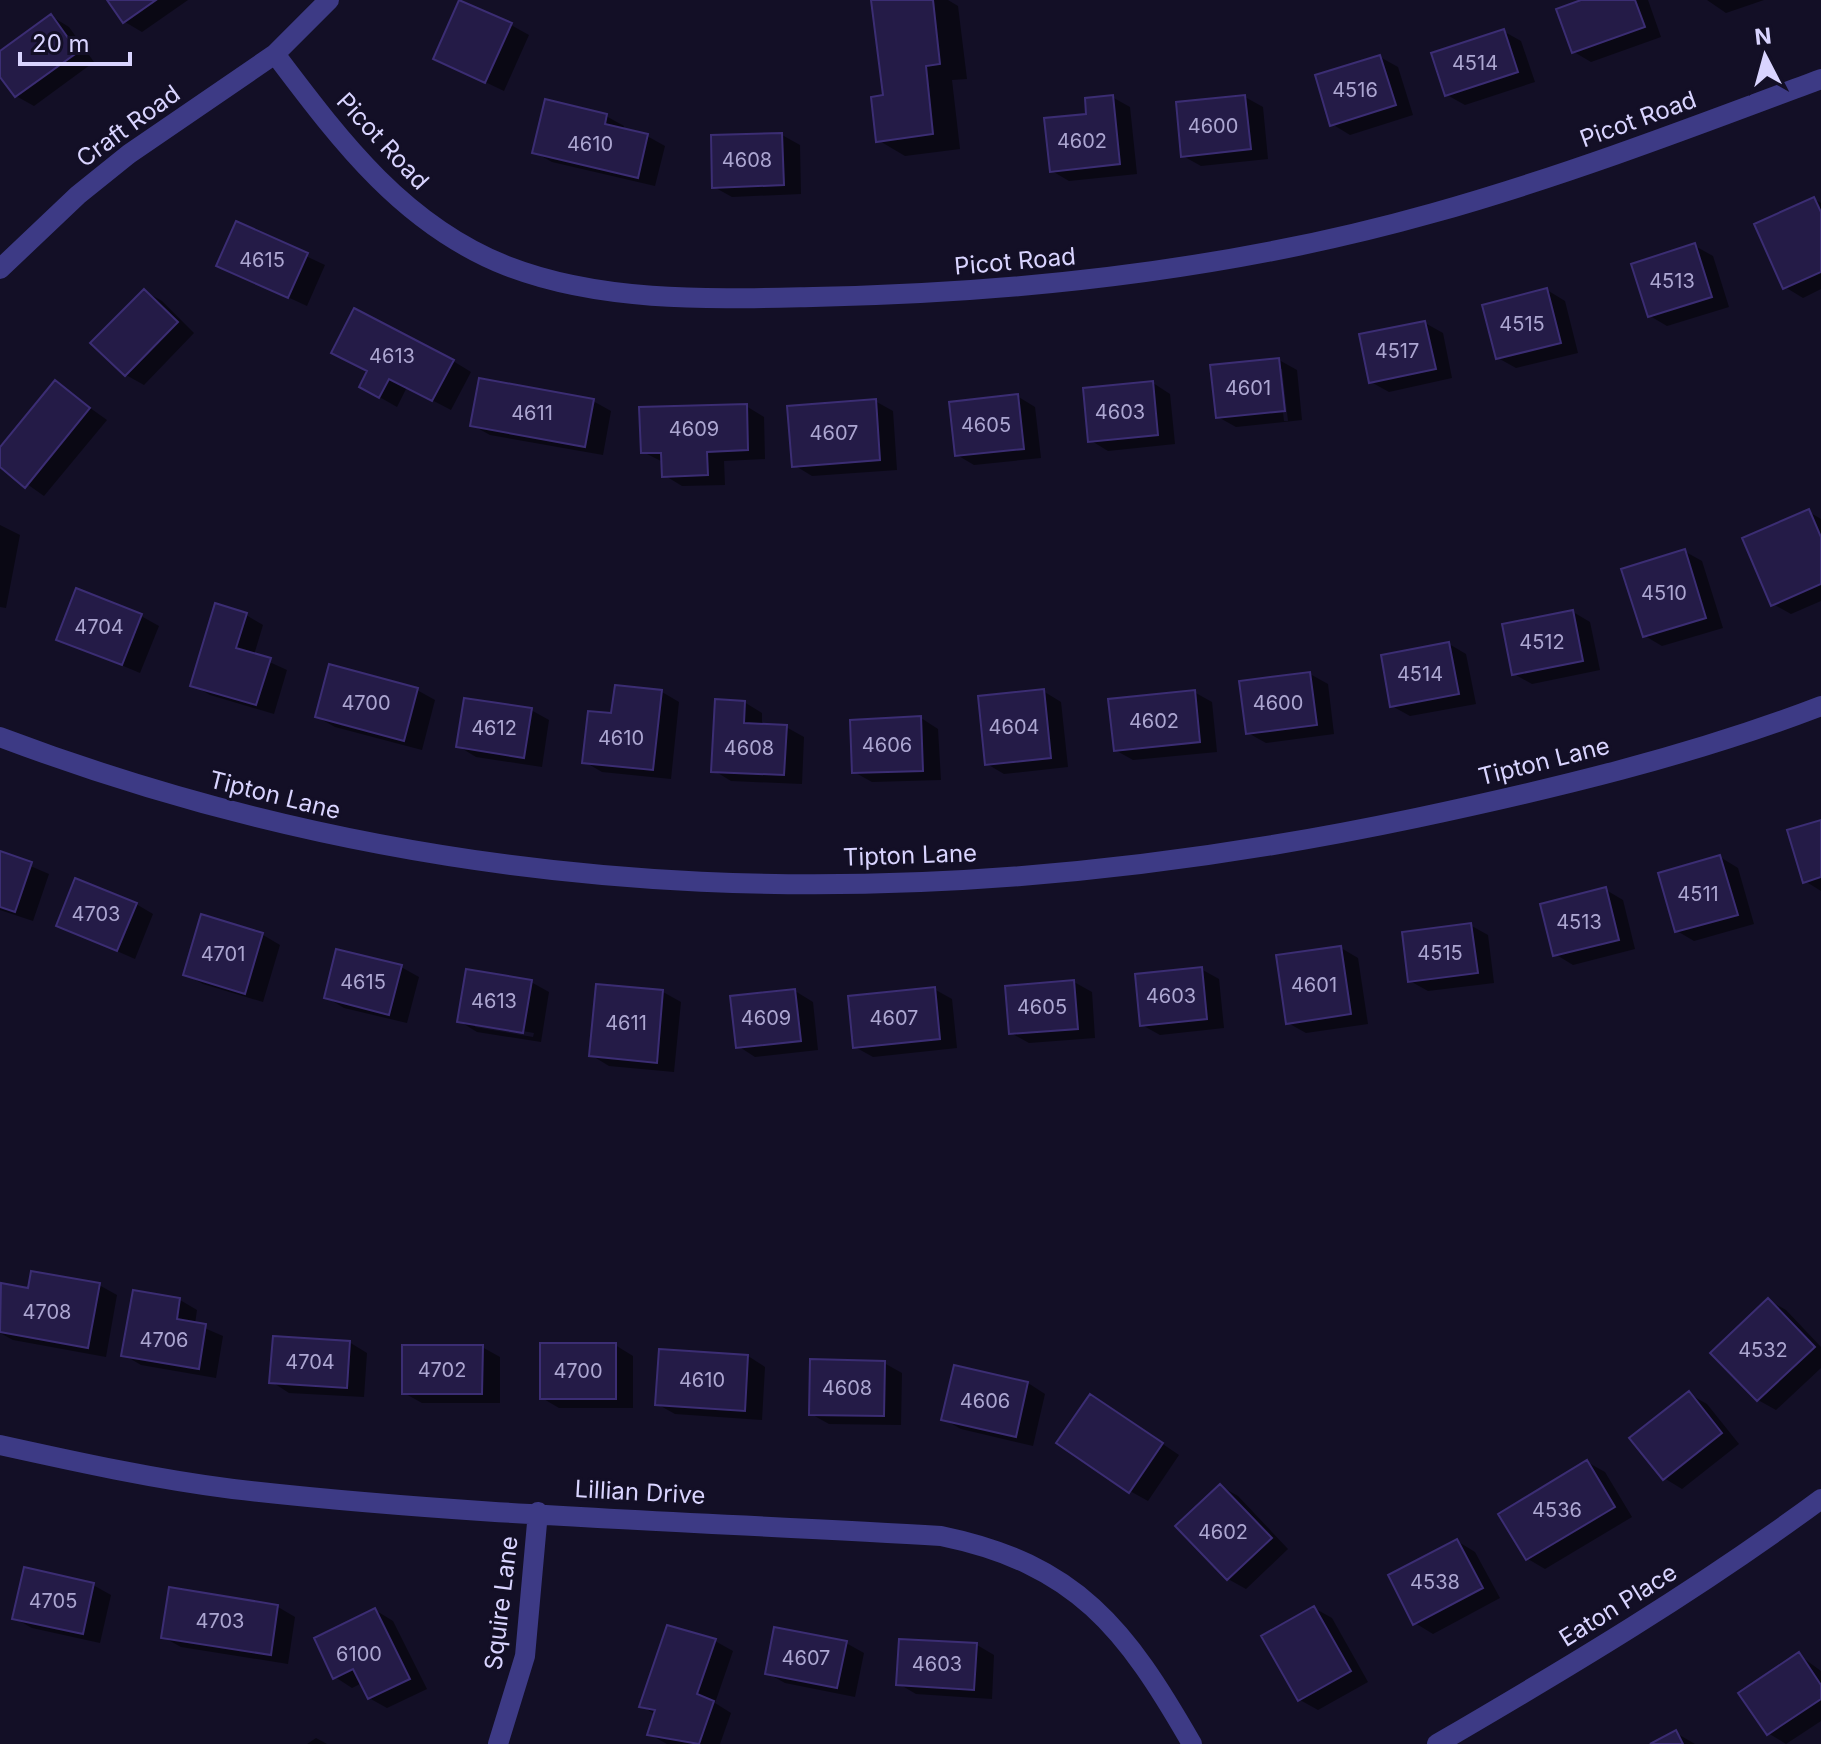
<svg xmlns="http://www.w3.org/2000/svg" width="1821" height="1744" font-family="Inter,sans-serif">
  <style>
    .shadow { fill: #0007; fill-rule: evenodd }
    .building { fill: #241b47; stroke: #3b2d73; stroke-width: 2 }
    .lines { fill: none; stroke-linecap: round; stroke-linejoin: round }
    .minor { stroke: #3d3a85; stroke-width: 20 }
    .labels { text-anchor: middle; dominant-baseline: central; stroke-width: 6; stroke-linejoin: round; paint-order: stroke }
    .number-label { font-size: 20px; fill: #aca6d1 }
    .street-label { font-size: 24px; fill: #d9d4ff; stroke: #130f26 }
  </style>
  <rect width="100%" height="100%" fill="#130f26"/>
  <path class="shadow" d="M110,0h78l-46,32 -17,-10z
    M873,0h75l10,6 9,73 -15,1 8,69 -55,7 -27,-16 7,-43z
    M1587,0h61l13,37 -70,25 -17,-10z
    M1707,0h57l-38,13z
    M51,16l18,11 25,35 -60,44 -18,-10 -16,-23v-20z
    M511,25l18,10 -25,56 -69,-33z
    M1503,31l18,10 14,41 -70,23 -18,-10z
    M1380,57l18,10 15,48 -63,20 -18,-11z
    M1112,97l18,10 7,67 -68,7 -17,-10 37,-55z
    M1245,97l18,10 5,52 -67,7 -18,-10z
    M606,116l18,10 -1,4 24,6 18,10 -10,40 -103,-24 -18,-10z
    M782,135l18,10 1,49 -69,3 -18,-10z
    M1814,199l7,4v86l-18,9 -18,-11z
    M237,224l88,41 -18,41 -89,-41z
    M1695,246l18,10 16,51 -62,19 -17,-10z
    M1547,290l18,11 13,52 -62,15 -18,-10z
    M144,291l18,10 32,32 -50,52 -18,-10z
    M1425,323l18,10 9,45 -63,14 -18,-10z
    M1279,360l18,10 5,50 -66,7 -18,-10zM1278,369h4l6,52h-4z
    M453,361l18,11 -20,38 -44,-23 -10,20 -35,-20 7,-15z
    M55,383l52,37 -63,76 -44,-31v-14z
    M1153,383l17,11 5,50 -67,7 -18,-11z
    M1017,396l18,11 6,51 -67,7 -17,-10z
    M593,401l18,10 -8,44 -113,-20 -18,-10z
    M875,401l18,10 4,59 -85,6 -18,-11z
    M746,406l18,11 1,42 -41,2 1,24 -43,1 -18,-11 -1,-13 -20,-10z
    M1809,512l12,7v82l-30,13 -18,-10z
    M0,525l20,10 -14,73 -6,-1z
    M1684,551l18,10 21,67 -61,18 -17,-10z
    M1573,612l17,10 10,48 -68,14 -18,-10z
    M246,615l17,10 -9,30 33,15 -13,44 -64,-19 -17,-10z
    M141,616l18,10 -19,47 -81,-34z
    M1449,644l17,10 10,50 -66,12 -18,-10z
    M1310,674l18,10 6,50 -68,9 -18,-10z
    M417,690l18,10 -13,50 -87,-23 -18,-10z
    M1043,691l18,11 7,65 -64,7 -17,-10z
    M662,692l17,10 -8,77 -69,-7 -17,-10 28,-46z
    M1194,692l18,10 5,50 -84,8 -18,-10z
    M744,702l18,11v13l24,1 18,10 -2,47 -71,-3 -18,-11z
    M531,710l18,10 -7,47 -66,-10 -18,-11z
    M921,718l17,11 3,51 -69,2 -18,-10z
    M1821,822v69l-16,-10z
    M0,853l49,21 -16,47 -33,-11z
    M1720,857l18,11 16,56 -60,17 -17,-10z
    M1606,890l17,10 12,49 -62,16 -18,-11z
    M136,904l17,10 -18,45 -77,-34z
    M203,917l60,18 17,10 -17,57 -60,-18 -18,-10z
    M1470,925l18,10 6,48 -66,8 -18,-10z
    M1341,948l17,10 10,66 -62,9 -18,-10z
    M401,967l18,10 -12,46 -63,-15 -18,-11z
    M1201,969l18,10 5,49 -64,7 -18,-10z
    M531,982l18,10 -8,50 -64,-10 -18,-11zM475,1023l59,10 -1,4 -58,-10z
    M1074,982l18,10 3,46 -66,5 -18,-10z
    M934,989l18,10 5,49 -84,9 -18,-10z
    M795,991l18,11 5,48 -63,7 -17,-11z
    M663,992l18,10 -7,70 -65,-6 -18,-11z
    M99,1285l18,10 -11,62 -93,-17 -13,-7 3,-47 26,4z
    M180,1300l17,10 -2,14 28,12 -7,42 -75,-13 -17,-10z
    M1768,1300l18,10 35,37v21l-45,42 -18,-10z
    M349,1342l18,11 -3,44 -75,-4 -17,-11z
    M615,1345l18,11v52h-74l-17,-10z
    M482,1347l18,10v46h-78l-18,-10z
    M748,1356l17,11 -3,53 -87,-6 -18,-10z
    M884,1363l18,10 -1,52 -72,-1 -18,-10z
    M1028,1383l17,11 -12,52 -72,-17 -18,-10z
    M1689,1394l18,10 32,40 -57,45 -18,-11z
    M1108,1407l71,48 -31,46 -18,-10z
    M1587,1462l18,10 27,45 -87,52 -17,-10z
    M1220,1486l18,10 50,53 -42,40 -18,-10 -50,-53z
    M1457,1541l18,11 25,46 -67,36 -18,-11z
    M93,1585l18,10 -11,48 -68,-15 -18,-10z
    M278,1607l17,10 -7,47 -107,-17 -18,-10z
    M1314,1608l18,10 36,64 -50,28 -18,-10z
    M375,1610l18,11 34,68 -40,19 -18,-10 -7,-15 -10,5 -17,-11z
    M668,1627l47,14 18,10 -18,52 16,10 -11,31h-53l-18,-10 7,-19 -14,-9z
    M846,1643l18,10 -9,44 -70,-14 -18,-10z
    M977,1645l17,10 -2,44 -76,-5 -17,-10z
    M1799,1655l22,16v50l-35,23 -18,-11z
    M1676,1733l19,11h-41z
    M316,1738l11,6h-20z"/>
  <path class="building" d="M107,0h49l-33,23z
    M459,0l53,23 -27,60 -52,-24z
    M871,0h62l7,64 -14,2 7,68 -57,8 -5,-45 12,-2z
    M1581,0h54l10,27 -73,26 -16,-44z
    M51,14l27,38 -63,45 -15,-20v-26z
    M1504,29l14,43 -73,24 -14,-43z
    M1380,55l16,50 -66,21 -15,-51z
    M1113,95l7,69 -70,8 -6,-54 42,-4 -1,-16z
    M1245,95l6,54 -70,8 -5,-55z
    M545,99l62,15 -2,10 43,10 -10,44 -106,-25z
    M782,133l2,52 -72,3 -1,-53z
    M1814,197l7,15v60l-38,17 -29,-65z
    M236,221l72,32 -20,45 -72,-32z
    M1695,243l17,54 -64,20 -17,-53z
    M1547,288l14,55 -65,16 -14,-54z
    M144,289l34,33 -53,54 -35,-33z
    M354,308l100,52 -22,41 -43,-22 -10,19 -20,-11 8,-16 -36,-18z
    M1425,321l11,48 -67,14 -10,-49z
    M1279,358l6,53 -69,7 -6,-53z
    M479,378l115,21 -9,48 -115,-21z
    M55,380l35,28 -65,80 -25,-21v-20z
    M1153,381l5,54 -70,7 -5,-54z
    M1018,394l6,55 -69,7 -6,-54z
    M876,399l4,61 -88,7 -5,-61z
    M747,404l1,46 -41,2 1,23 -46,2 -1,-24h-20l-2,-46z
    M1809,509l12,28v47l-50,22 -29,-68z
    M1685,549l21,69 -63,19 -22,-68z
    M76,588l66,26 -20,51 -66,-25z
    M215,603l32,10 -11,35 35,10 -15,47 -66,-19z
    M1573,610l10,51 -71,14 -10,-51z
    M1449,642l10,52 -69,13 -9,-52z
    M329,664l89,24 -14,53 -89,-24z
    M1310,672l7,53 -71,9 -7,-53z
    M615,685l47,5 -9,80 -71,-7 6,-52 23,2z
    M1044,689l7,69 -66,7 -7,-69z
    M1195,690l5,52 -86,9 -6,-52z
    M464,698l68,10 -8,50 -68,-11z
    M715,699l30,2 -1,22 43,2 -3,50 -73,-3z
    M921,716l2,55 -71,2 -2,-53z
    M1821,820v57l-18,6 -16,-53z
    M0,851l32,11 -17,50 -15,-5z
    M1720,855l18,60 -63,17 -17,-59z
    M75,878l62,25 -20,48 -61,-25z
    M1606,887l13,53 -66,16 -13,-52z
    M201,914l62,19 -18,61 -62,-19z
    M1471,923l7,50 -70,9 -6,-50z
    M1341,946l10,68 -65,10 -10,-69z
    M336,949l66,16 -13,50 -65,-17z
    M1202,967l5,52 -67,7 -5,-52z
    M466,969l66,11 -9,53 -66,-11z
    M1074,980l4,49 -69,5 -4,-48z
    M596,984l67,6 -6,73 -68,-7z
    M935,987l5,52 -87,9 -5,-52z
    M795,989l6,52 -65,7 -6,-52z
    M31,1271l69,12 -12,65 -88,-16 1,-49 27,5z
    M133,1290l47,8 -3,21 29,5 -7,45 -78,-13z
    M1768,1298l47,49 -58,54 -47,-48z
    M273,1336l77,5 -3,47 -78,-5z
    M540,1343h76v56h-76z
    M402,1345h81l-1,49h-80z
    M659,1349l89,6 -3,56 -90,-6z
    M810,1359l75,2 -1,55 -75,-1z
    M954,1365l74,17 -12,55 -75,-17z
    M1689,1391l33,42 -59,47 -34,-42z
    M1090,1394l73,49 -34,50 -73,-50z
    M1587,1460l28,47 -89,53 -28,-46z
    M1220,1484l52,54 -45,42 -52,-54z
    M1457,1539l26,49 -70,37 -25,-50z
    M24,1567l70,16 -11,51 -71,-15z
    M169,1587l109,18 -7,50 -110,-17z
    M1314,1606l37,65 -53,30 -37,-65z
    M375,1608l35,71 -42,20 -15,-30 -20,10 -19,-41z
    M667,1625l49,14 -19,55 17,7 -15,43 -52,-9 8,-25 -16,-3z
    M774,1627l73,14 -10,47 -72,-14z
    M899,1639l78,4 -3,47 -78,-5z
    M1799,1652l22,33v14l-54,36 -29,-42z
    M1676,1730l7,14h-33z"/>
  <g class="lines">
    <path class="minor" d="M275,54c65,86 128,171 232,212 95,37 206,33 306,31 209,-4 418,-27 620,-84 132,-37 260,-86 388,-134
      M0,269l78,-74 51,-41 146,-100 54,-54
      M0,737c465,176 933,183 1416,81 136,-29 275,-62 405,-112
      M0,1445c77,17 154,34 233,44 234,27 472,33 708,47 136,28 185,93 251,208
      M498,1744l27,-88 13,-144
      M1437,1744c132,-77 261,-154 384,-245"/>
  </g>
  <g class="labels">
    <g class="number-label">
      <text x="1475" y="63">4514</text>
      <text x="1355" y="90">4516</text>
      <text x="1213" y="126">4600</text>
      <text x="1082" y="141">4602</text>
      <text x="590" y="144">4610</text>
      <text x="747" y="160">4608</text>
      <text x="262" y="260">4615</text>
      <text x="1672" y="281">4513</text>
      <text x="1522" y="324">4515</text>
      <text x="1397" y="351">4517</text>
      <text x="392" y="356">4613</text>
      <text x="1248" y="388">4601</text>
      <text x="1120" y="412">4603</text>
      <text x="532" y="413">4611</text>
      <text x="986" y="425">4605</text>
      <text x="694" y="429">4609</text>
      <text x="834" y="433">4607</text>
      <text x="1664" y="593">4510</text>
      <text x="99" y="627">4704</text>
      <text x="1542" y="642">4512</text>
      <text x="1420" y="674">4514</text>
      <text x="366" y="703">4700</text>
      <text x="1278" y="703">4600</text>
      <text x="1154" y="721">4602</text>
      <text x="1014" y="727">4604</text>
      <text x="494" y="728">4612</text>
      <text x="621" y="738">4610</text>
      <text x="887" y="745">4606</text>
      <text x="749" y="748">4608</text>
      <text x="1698" y="894">4511</text>
      <text x="96" y="914">4703</text>
      <text x="1579" y="922">4513</text>
      <text x="1440" y="953">4515</text>
      <text x="223" y="954">4701</text>
      <text x="363" y="982">4615</text>
      <text x="1314" y="985">4601</text>
      <text x="1171" y="996">4603</text>
      <text x="494" y="1001">4613</text>
      <text x="1042" y="1007">4605</text>
      <text x="766" y="1018">4609</text>
      <text x="894" y="1018">4607</text>
      <text x="626" y="1023">4611</text>
      <text x="47" y="1312">4708</text>
      <text x="164" y="1340">4706</text>
      <text x="1763" y="1350">4532</text>
      <text x="310" y="1362">4704</text>
      <text x="442" y="1370">4702</text>
      <text x="578" y="1371">4700</text>
      <text x="702" y="1380">4610</text>
      <text x="847" y="1388">4608</text>
      <text x="985" y="1401">4606</text>
      <text x="1557" y="1510">4536</text>
      <text x="1223" y="1532">4602</text>
      <text x="1435" y="1582">4538</text>
      <text x="53" y="1601">4705</text>
      <text x="220" y="1621">4703</text>
      <text x="359" y="1654">6100</text>
      <text x="806" y="1658">4607</text>
      <text x="937" y="1664">4603</text>
    </g>
    <g class="street-label">
      <text transform="translate(1638 119) rotate(-20)">Picot Road</text>
      <text transform="translate(128 126) rotate(-36)">Craft Road</text>
      <text transform="translate(383 141) rotate(47)">Picot Road</text>
      <text transform="translate(1015 261) rotate(-5)">Picot Road</text>
      <text transform="translate(1544 761) rotate(-14)">Tipton Lane</text>
      <text transform="translate(275 795) rotate(14)">Tipton Lane</text>
      <text transform="translate(910 855) rotate(-2)">Tipton Lane</text>
      <text transform="translate(640 1492) rotate(3)">Lillian Drive</text>
      <text transform="translate(501 1603) rotate(-83)">Squire Lane</text>
      <text transform="translate(1618 1605) rotate(-32)">Eaton Place</text>
    </g>
  </g>
  <g transform="translate(1765 56) rotate(354)" stroke="#130f26" stroke-width="6" paint-order="stroke">
  <path d="M0-6L14 30L0 20L-14 30Z" fill="#d9d4ff"/>
  <text y="-12" font-size="22" font-weight="bold" text-anchor="middle" fill="#d9d4ff">N</text>
  </g>
  <path d="M20 52v12h110v-12" fill="none" stroke="#d9d4ff" stroke-width="4"/>
  <text x="32" y="52" font-size="24" fill="#d9d4ff" stroke="#130f26" stroke-width="6" paint-order="stroke">20 m</text>
</svg>
